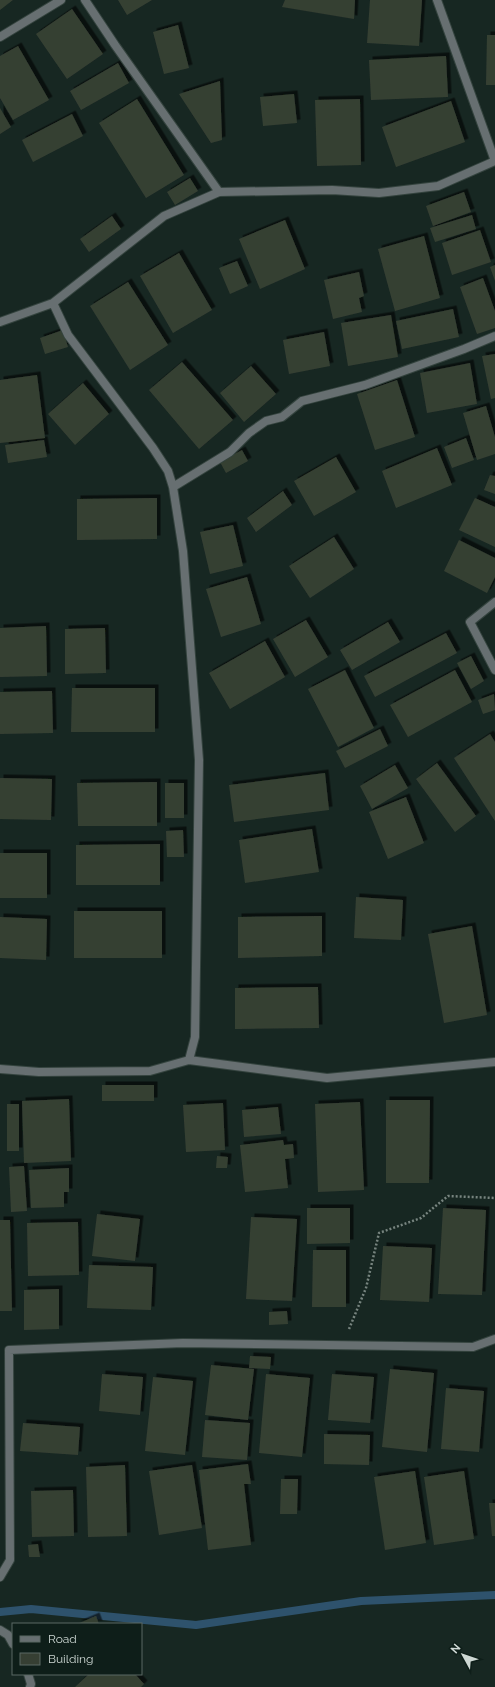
<svg xmlns="http://www.w3.org/2000/svg" width="495" height="1687" font-family="Raleway,sans-serif">
  <style>
    .lines { fill: none; stroke-linecap: round; stroke-linejoin: round }
    .stream { stroke: #2e526c; stroke-width: 8 }
    .building { fill: #363f33; filter: url(#shadow) }
    .minor-casing { stroke: #34433e; stroke-width: 10 }
    .path { stroke: #77847f; stroke-width: 2.5; stroke-dasharray: 2 2; stroke-linecap: butt }
    .minor { stroke: #676f71; stroke-width: 8 }
  </style>
  <defs>
    <filter id="shadow"><feDropShadow dx="3.5" dy="-3.5" stdDeviation="0" flood-color="#0009"/></filter>
  </defs>
  <rect width="100%" height="100%" fill="#172722"/>
  <g class="lines">
    <path class="stream" d="M0,1612l31,-3 165,16 165,-24 134,-6"/>
  </g>
  <path class="building" d="M0,0h13l-13,10z
    M118,0h34l-25,15z
    M285,0h70l-1,19 -72,-12z
    M370,0h52l-3,46 -52,-3z
    M72,9l31,45 -36,25 -31,-45z
    M178,25l11,43 -25,6 -11,-42z
    M487,35h8v50h-9z
    M18,46l31,54 -36,20 -13,-22v-42z
    M446,56l2,41 -77,3 -2,-40z
    M118,63l11,20 -48,27 -11,-19z
    M220,81l2,59 -11,3 -32,-49z
    M294,94l3,29 -34,3 -3,-29z
    M137,99l47,76 -38,23 -47,-75z
    M360,99l1,66 -44,1 -2,-66z
    M451,101l14,41 -69,25 -14,-40z
    M0,108l11,19 -11,7z
    M72,114l11,22 -50,26 -11,-22z
    M190,178l8,13 -23,14 -8,-13z
    M464,192l7,20 -38,14 -7,-20z
    M472,215l4,14 -41,13 -5,-14z
    M112,216l9,13 -32,23 -9,-13z
    M285,220l20,49 -45,20 -21,-50z
    M480,230l11,32 -39,13 -10,-32z
    M424,236l16,62 -45,13 -17,-62z
    M179,253l33,57 -39,23 -33,-57z
    M237,261l11,25 -18,8 -11,-26z
    M495,265v16l-5,-14z
    M359,272l5,24 -5,2 3,14 -29,7 -9,-39z
    M483,278l12,33v17l-18,6 -17,-47z
    M128,282l40,63 -38,25 -40,-64z
    M453,309l6,28 -57,12 -6,-28z
    M391,315l7,42 -50,9 -7,-43z
    M63,330l5,17 -23,7 -5,-16z
    M324,332l6,34 -41,8 -6,-34z
    M495,354v44l-4,1 -9,-43z
    M182,362l51,58 -34,29 -50,-59z
    M470,363l7,41 -50,9 -7,-40z
    M251,366l25,28 -32,28 -24,-29z
    M37,375l8,63 -45,5v-63z
    M397,380l18,57 -40,13 -18,-56z
    M83,383l26,31 -34,31 -27,-31z
    M486,406l9,31v17l-18,6 -14,-47z
    M466,438l8,22 -22,8 -8,-21z
    M44,440l3,17 -39,6 -3,-18z
    M437,448l15,37 -56,23 -14,-37z
    M242,450l6,11 -22,12 -6,-11z
    M336,457l20,35 -42,24 -20,-35z
    M490,475l5,1v18l-11,-4z
    M283,491l9,14 -36,27 -9,-14z
    M157,498v41l-80,1v-41z
    M475,498l20,9v40l-36,-17z
    M233,525l10,41 -33,8 -10,-42z
    M334,537l20,32 -44,29 -21,-32z
    M459,540l36,18v19l-8,16 -43,-22z
    M247,577l14,47 -40,13 -15,-48z
    M306,620l22,37 -33,20 -22,-38z
    M388,622l12,20 -48,28 -12,-20z
    M46,626l1,50 -47,1v-49z
    M105,628l1,45 -41,1v-45z
    M446,633l11,20 -82,44 -11,-21z
    M265,641l20,36 -55,32 -21,-36z
    M471,656l13,25 -13,8 -14,-26z
    M345,670l29,58 -36,19 -30,-58z
    M455,670l17,32 -64,35 -18,-32z
    M72,688h83v44h-84z
    M52,691l1,42 -53,1v-42z
    M494,694l1,16 -12,4 -5,-14z
    M380,729l8,17 -43,22 -9,-17z
    M490,734l5,8v79l-41,-63z
    M437,763l39,53 -21,16 -39,-53z
    M395,765l13,23 -36,21 -12,-23z
    M325,773l4,37 -95,12 -5,-37z
    M0,778l52,1 -1,41 -51,-1z
    M157,782v44h-79l-1,-43z
    M165,783h19v35h-19z
    M406,797l18,46 -36,16 -19,-47z
    M312,829l7,43 -74,11 -6,-43z
    M183,830l1,27h-17l-1,-26z
    M160,844v41h-84v-40z
    M0,853h47v45h-47z
    M356,897l47,3 -2,40 -47,-2z
    M74,911h88v47h-88z
    M322,916v40l-84,2v-41z
    M0,917l47,2 -1,41 -46,-2z
    M472,926l15,89 -43,8 -16,-89z
    M318,987l1,41 -84,1v-41z
    M102,1085h52v16h-52z
    M69,1099l2,62 -47,2 -2,-62z
    M386,1100h44l-1,83h-43z
    M360,1102l4,88 -46,2 -3,-88z
    M223,1103l2,47 -39,2 -3,-47z
    M7,1104h12v47h-12z
    M278,1107l3,27 -37,3 -2,-27z
    M283,1140l1,5 9,-1 1,14 -9,1 3,29 -43,4 -5,-47z
    M217,1156l11,1 -1,11h-11z
    M24,1166l3,45 -16,1 -2,-45z
    M69,1168v24h-5v15l-33,1 -2,-38z
    M307,1208h43v35l-43,1z
    M443,1208l43,2 -4,85 -44,-1z
    M97,1214l43,5 -5,42 -43,-5z
    M251,1217l46,2 -5,82 -46,-2z
    M0,1220h10l2,91h-12z
    M78,1222l1,53 -51,1 -1,-53z
    M383,1246l49,2 -3,54 -49,-2z
    M313,1250h33v57h-34z
    M89,1265l64,2 -2,43 -64,-2z
    M59,1289v40l-35,1v-40z
    M287,1311l1,13 -19,1v-13z
    M250,1356l21,1 -1,12 -21,-1z
    M211,1365l43,4 -6,51 -43,-5z
    M390,1369l44,4 -7,79 -45,-5z
    M102,1374l41,3 -3,38 -41,-4z
    M266,1374l44,4 -8,79 -43,-4z
    M332,1374l42,3 -4,46 -42,-3z
    M153,1377l40,4 -8,74 -40,-4z
    M446,1388l38,3 -5,61 -38,-3z
    M205,1420l45,3 -3,37 -45,-3z
    M23,1423l57,4 -2,28 -58,-4z
    M324,1434l46,1 -1,30 -45,-1z
    M248,1464l3,20h-7l7,61 -43,5 -9,-80z
    M125,1465l2,71 -39,1 -2,-70z
    M192,1465l10,63 -43,7 -10,-64z
    M415,1471l11,72 -41,7 -11,-73z
    M464,1471l10,68 -40,6 -10,-68z
    M281,1479h17l-1,35h-17z
    M73,1490l1,46 -42,1 -1,-46z
    M489,1503h6v33h-3z
    M38,1544l2,13h-11l-1,-12z
    M96,1616l3,8h-22z
    M89,1674h46l9,10 -3,3h-66z"/>
  <g class="lines">
    <g class="minor-casing">
      <path id="minor" d="M85,0l30,45 104,147
        M437,0l58,161
        M0,37l61,-37
        M53,303l15,32 85,113 15,23 5,16 10,64 16,209 -4,277 -6,23
        M0,322l53,-19 111,-87 55,-24 113,-2 47,3 59,-7 57,-25
        M173,487l57,-35 19,-19 17,-12 16,-4 20,-16 63,-16 99,-36 31,-13
        M495,602l-25,20 25,48
        M0,1069l39,3 111,-1 39,-11 138,18 168,-16
        M0,1577l10,-17 -1,-210 174,-7 290,4 22,-8
        M0,1630l8,5 5,9
        M28,1674l3,10 -1,3"/>
    </g>
    <path class="path" d="M349,1329l17,-41 13,-55 42,-15 27,-22 47,2"/>
    <use href="#minor" class="minor"/>
  </g>
  <rect x="12" y="1623" width="130" height="52" fill="#0e1e19" stroke="#5b6864"/>
  <rect x="20" y="1636" width="20" height="6" fill="#676f71" stroke="#5b6864"/>
  <text x="48" y="1643" font-size="12" fill="#ced8d4">Road</text>
  <rect x="20" y="1653" width="20" height="12" fill="#363f33" stroke="#5b6864"/>
  <text x="48" y="1663" font-size="12" fill="#ced8d4">Building</text>
  <g transform="translate(463 1655) rotate(310)" stroke="#0e1e19" stroke-width="3" paint-order="stroke">
  <path d="M0-3L7 15L0 10L-7 15Z" fill="#ced8d4"/>
  <text y="-6" font-size="11" font-weight="bold" text-anchor="middle" fill="#ced8d4">N</text>
  </g>
</svg>
